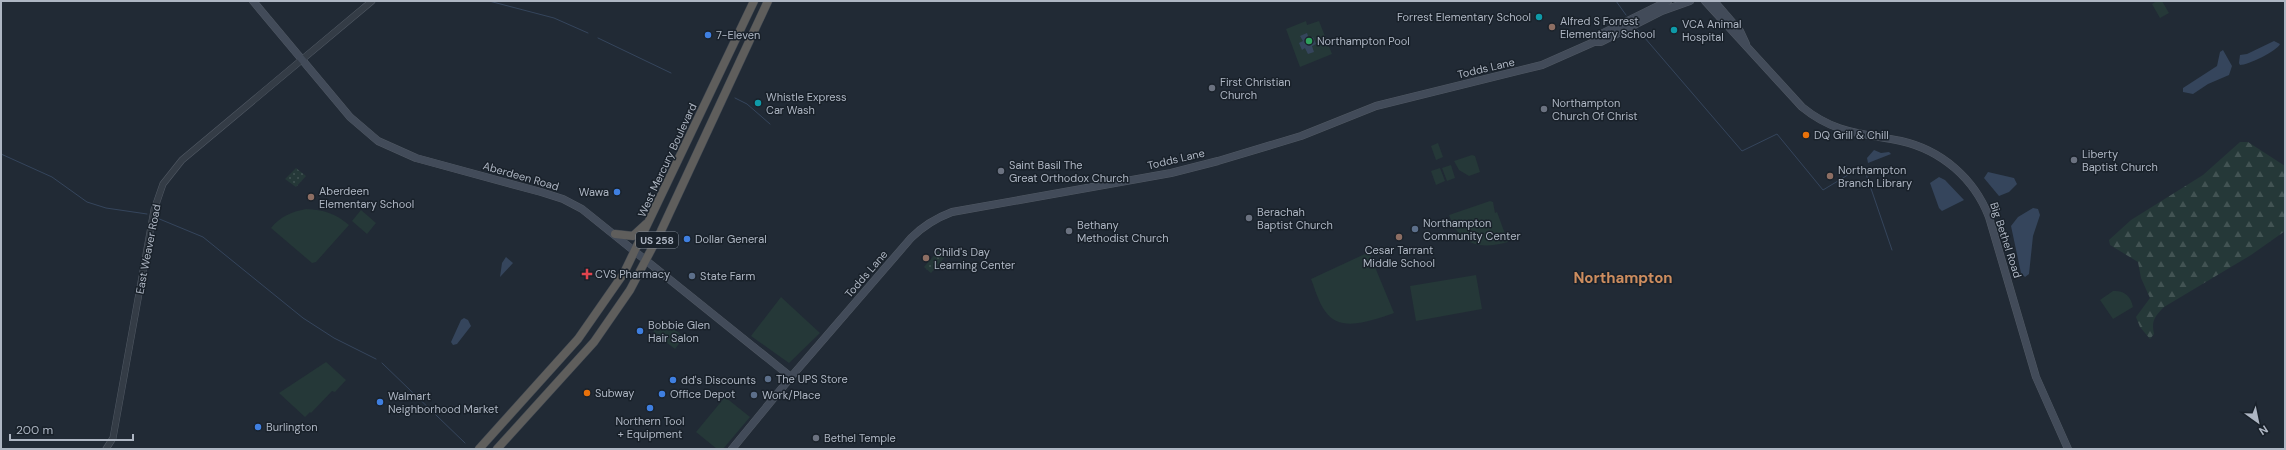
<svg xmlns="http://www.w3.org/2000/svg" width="2286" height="450" font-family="'DM Sans',sans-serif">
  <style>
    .grass { fill: #253838 }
    .forest { fill: url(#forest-firs) }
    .park { fill: url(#park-dots) }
    .water { fill: #35455c }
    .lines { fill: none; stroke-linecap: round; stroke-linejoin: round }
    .stream { stroke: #35455c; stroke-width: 1 }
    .tertiary-casing { stroke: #515964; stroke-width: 7 }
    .secondary-casing { stroke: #515964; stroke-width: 8 }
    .trunk-casing { stroke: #3e4650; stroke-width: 9 }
    .tertiary { stroke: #343c46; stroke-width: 6 }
    .secondary { stroke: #424b59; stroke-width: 7 }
    .trunk { stroke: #5f5e5c; stroke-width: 8 }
    .culture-dot { fill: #0f9aa8; stroke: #19212a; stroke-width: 1.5 }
    .education-dot { fill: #8d6e63; stroke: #19212a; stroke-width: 1.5 }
    .shop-dot { fill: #3f7fe0; stroke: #19212a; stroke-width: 1.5 }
    .leisure-dot { fill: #2e9e5b; stroke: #19212a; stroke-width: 1.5 }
    .worship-dot { fill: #6b7280; stroke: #19212a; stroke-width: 1.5 }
    .food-dot { fill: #e8710a; stroke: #19212a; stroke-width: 1.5 }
    .service-dot { fill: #5c6f8a; stroke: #19212a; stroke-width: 1.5 }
    .health-dot { fill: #e0444e; stroke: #19212a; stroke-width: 1.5 }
    .labels { text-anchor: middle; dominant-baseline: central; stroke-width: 3; stroke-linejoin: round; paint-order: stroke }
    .shield { fill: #19212a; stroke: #818995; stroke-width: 1 }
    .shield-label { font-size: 10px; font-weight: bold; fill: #aeb6c3 }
    .poi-label { font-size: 11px; fill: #aeb6c3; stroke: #19212a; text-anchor: start }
    .street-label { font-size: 11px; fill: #aeb6c3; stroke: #19212a }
    .district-label { font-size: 15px; font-weight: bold; fill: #cd8d5f; stroke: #19212a }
  </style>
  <defs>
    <pattern id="forest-firs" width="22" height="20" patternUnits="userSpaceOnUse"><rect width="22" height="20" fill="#253838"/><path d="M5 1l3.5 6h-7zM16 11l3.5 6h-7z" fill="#425353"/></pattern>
    <pattern id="park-dots" width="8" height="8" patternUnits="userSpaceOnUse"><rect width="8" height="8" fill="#253838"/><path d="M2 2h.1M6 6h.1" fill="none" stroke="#425353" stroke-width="1.8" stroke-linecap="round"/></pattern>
  </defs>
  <rect width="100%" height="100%" fill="#212a35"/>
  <path class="grass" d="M2157,1h5l7,12 -9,5 -8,-14z
    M1306,21l1,4 12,-4 13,33 -32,13 -14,-38z
    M1438,143l5,14 -7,3 -5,-14z
    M1472,155l3,1 5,16 -11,4 -10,-6 -5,-9z
    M1451,165l4,13 -8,3 -5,-13z
    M1440,168l5,13 -9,4 -5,-14z
    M1490,201l3,1 2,11 2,-1 11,30c-29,8 -48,3 -59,-27z
    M306,209c18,1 29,4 43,16l-33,37 -4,1 -41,-35c10,-12 20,-16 35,-19z
    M361,210l15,13 -9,11 -15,-13z
    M1367,253l3,2 24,58c-21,7 -54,21 -69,-2 -7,-10 -10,-22 -14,-32z
    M1476,275l6,34 -66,12 -6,-35z
    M2113,291c11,-1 18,5 20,16l-20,12 -13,-19z
    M781,297l39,36 -31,30 -38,-27z
    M663,320l21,17 -9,12 -22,-17z
    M326,362l20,18 -11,12 -3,-1 -21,22 -1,-1 -5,5 -26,-24z
    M725,397l25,20 -27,32h-6l-21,-17z"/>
  <path class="forest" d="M2240,142h8l37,24v65l-34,24 -87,52c-9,9 -13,14 -10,27l-4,5 -10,-12 -4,-10 14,-19 -9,-20 -3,-16 -28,-17 -1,-5 22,-20 72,-45z"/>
  <path class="park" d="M296,168l10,8 -10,11 -11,-8z
    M938,251l7,6 -14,16 -7,-6z"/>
  <path class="water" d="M1307,33l2,6 4,-2 3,7 -4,2 2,6 -6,2 -3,-6 -3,2 -3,-7 4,-2 -3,-5z
    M2274,41l6,3c-3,7 -32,21 -40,21l-1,-2 1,-8 7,-1z
    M2223,50l9,16 -3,9 -21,9 -15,10 -10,-2v-4l34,-22 3,-14z
    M1874,150l7,3 8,-1 2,2 -23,9 -1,-5z
    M1988,172l26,6 3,6 -8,8 -10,4 -15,-18z
    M1939,177l6,3 19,20 -22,11 -3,-3 -9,-25z
    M2033,208l5,1 2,6 -7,21 -4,38 -4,3 -4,-4 -10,-47 7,-9z
    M506,257l7,6 -13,14 2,-14z
    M464,318l4,2 3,6 -14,18 -4,1 -2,-3 10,-22z"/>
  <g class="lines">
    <path class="stream" d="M489,1l65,17 34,15
      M1616,1l10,14
      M1638,30l104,121 35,-17 46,56 38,-23 4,4 27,79
      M598,38l73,35
      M735,98l12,6 23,20
      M1,154l51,23 35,25 19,6 41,6
      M157,218l46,19 100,81 31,20 42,21
      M382,363l83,80"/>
    <g class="tertiary-casing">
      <path id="tertiary" d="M106,449l7,-11 41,-228 9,-26 19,-24 190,-159"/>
    </g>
    <g class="secondary-casing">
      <path id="secondary" d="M253,1l97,116 28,24 38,17 125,34 22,7 19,10 209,168
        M1705,1l97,106c33,27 60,26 99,34 40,9 73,37 88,76l47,160 32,72
        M1714,1l26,30 6,13
        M1594,42l5,-7 69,-34
        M732,449l59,-72 120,-139c12,-12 25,-20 41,-26l219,-39 47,-12 83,-25 75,-30 166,-41 52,-23h7l61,-31 28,-10"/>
    </g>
    <g class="trunk-casing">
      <path id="trunk" d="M615,234l18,2 13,-12
        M479,449l99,-110 46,-66 130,-272
        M497,449l97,-107 36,-52 31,-59 107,-230"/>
    </g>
    <use href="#tertiary" class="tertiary"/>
    <use href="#secondary" class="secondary"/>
    <use href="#trunk" class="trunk"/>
  </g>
  <g class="culture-dot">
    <circle cx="1539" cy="17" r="4"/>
    <circle cx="1674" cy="30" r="4"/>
    <circle cx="758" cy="103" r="4"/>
  </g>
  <g class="education-dot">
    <circle cx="1552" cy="27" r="4"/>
    <circle cx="1830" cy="176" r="4"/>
    <circle cx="311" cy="197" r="4"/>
    <circle cx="1399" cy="237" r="4"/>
    <circle cx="926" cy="258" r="4"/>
  </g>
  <g class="shop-dot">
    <circle cx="708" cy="35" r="4"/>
    <circle cx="617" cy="192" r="4"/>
    <circle cx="687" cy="239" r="4"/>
    <circle cx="640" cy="331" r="4"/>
    <circle cx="673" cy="380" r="4"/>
    <circle cx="662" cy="394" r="4"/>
    <circle cx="380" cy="402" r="4"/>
    <circle cx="650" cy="408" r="4"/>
    <circle cx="258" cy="427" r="4"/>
  </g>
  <circle class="leisure-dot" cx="1309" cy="41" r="4"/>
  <g class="worship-dot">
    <circle cx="1212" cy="88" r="4"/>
    <circle cx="1544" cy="109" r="4"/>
    <circle cx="2074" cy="160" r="4"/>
    <circle cx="1001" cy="171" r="4"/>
    <circle cx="1249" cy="218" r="4"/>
    <circle cx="1069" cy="231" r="4"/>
    <circle cx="816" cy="438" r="4"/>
  </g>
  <g class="food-dot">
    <circle cx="1806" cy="135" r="4"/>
    <circle cx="587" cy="393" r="4"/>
  </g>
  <g class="service-dot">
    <circle cx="1415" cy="229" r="4"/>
    <circle cx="692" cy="276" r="4"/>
    <circle cx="768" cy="379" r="4"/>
    <circle cx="754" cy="395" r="4"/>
  </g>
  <path class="health-dot" d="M585 268h4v4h4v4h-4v4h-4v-4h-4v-4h4z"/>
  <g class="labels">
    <rect class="shield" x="636" y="232" width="42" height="16" rx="3"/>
    <g class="shield-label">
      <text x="657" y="240">US 258</text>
    </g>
    <g class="poi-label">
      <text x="1531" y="17" text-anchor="end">Forrest Elementary School</text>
      <text x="1560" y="21">Alfred S Forrest<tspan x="1560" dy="13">Elementary School</tspan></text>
      <text x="1682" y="24">VCA Animal<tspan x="1682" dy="13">Hospital</tspan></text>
      <text x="716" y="35">7-Eleven</text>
      <text x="1317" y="41">Northampton Pool</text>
      <text x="1220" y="82">First Christian<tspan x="1220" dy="13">Church</tspan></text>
      <text x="766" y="97">Whistle Express<tspan x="766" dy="13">Car Wash</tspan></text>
      <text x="1552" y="103">Northampton<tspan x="1552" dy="13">Church Of Christ</tspan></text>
      <text x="1814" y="135">DQ Grill &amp; Chill</text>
      <text x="2082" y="154">Liberty<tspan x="2082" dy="13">Baptist Church</tspan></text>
      <text x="1009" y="165">Saint Basil The<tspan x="1009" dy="13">Great Orthodox Church</tspan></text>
      <text x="1838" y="170">Northampton<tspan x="1838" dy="13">Branch Library</tspan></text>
      <text x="319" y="191">Aberdeen<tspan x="319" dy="13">Elementary School</tspan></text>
      <text x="609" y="192" text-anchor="end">Wawa</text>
      <text x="1257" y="212">Berachah<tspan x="1257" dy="13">Baptist Church</tspan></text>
      <text x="1423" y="223">Northampton<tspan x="1423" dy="13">Community Center</tspan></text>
      <text x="1077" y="225">Bethany<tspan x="1077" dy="13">Methodist Church</tspan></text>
      <text x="695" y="239">Dollar General</text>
      <text x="1399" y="250" text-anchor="middle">Cesar Tarrant<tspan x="1399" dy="13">Middle School</tspan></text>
      <text x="934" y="252">Child's Day<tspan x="934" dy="13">Learning Center</tspan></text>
      <text x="595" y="274">CVS Pharmacy</text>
      <text x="700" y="276">State Farm</text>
      <text x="648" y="325">Bobbie Glen<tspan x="648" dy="13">Hair Salon</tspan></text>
      <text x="776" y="379">The UPS Store</text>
      <text x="681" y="380">dd's Discounts</text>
      <text x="595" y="393">Subway</text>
      <text x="670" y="394">Office Depot</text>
      <text x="762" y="395">Work/Place</text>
      <text x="388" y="396">Walmart<tspan x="388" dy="13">Neighborhood Market</tspan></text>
      <text x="650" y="421" text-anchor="middle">Northern Tool<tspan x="650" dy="13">+ Equipment</tspan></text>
      <text x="266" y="427">Burlington</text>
      <text x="824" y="438">Bethel Temple</text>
    </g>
    <g class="street-label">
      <text transform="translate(1486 68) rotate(-13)">Todds Lane</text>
      <text transform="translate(1176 159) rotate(-13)">Todds Lane</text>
      <text transform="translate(667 160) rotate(-65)">West Mercury Boulevard</text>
      <text transform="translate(521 176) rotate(16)">Aberdeen Road</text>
      <text transform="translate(2006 240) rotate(72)">Big Bethel Road</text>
      <text transform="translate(148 249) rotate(-79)">East Weaver Road</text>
      <text transform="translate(866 274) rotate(-49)">Todds Lane</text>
    </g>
    <g class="district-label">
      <text x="1623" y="278">Northampton</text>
    </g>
  </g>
  <rect width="2286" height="450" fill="none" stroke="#aeb6c3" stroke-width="4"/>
  <g transform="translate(2258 422) rotate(147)" stroke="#19212a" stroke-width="3" paint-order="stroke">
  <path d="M0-3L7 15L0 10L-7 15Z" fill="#aeb6c3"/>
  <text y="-6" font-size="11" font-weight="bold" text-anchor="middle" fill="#aeb6c3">N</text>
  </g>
  <path d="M10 434v6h123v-6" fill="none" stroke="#aeb6c3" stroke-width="2"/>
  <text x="16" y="434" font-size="12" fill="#aeb6c3" stroke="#19212a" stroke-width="3" paint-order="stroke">200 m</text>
</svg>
